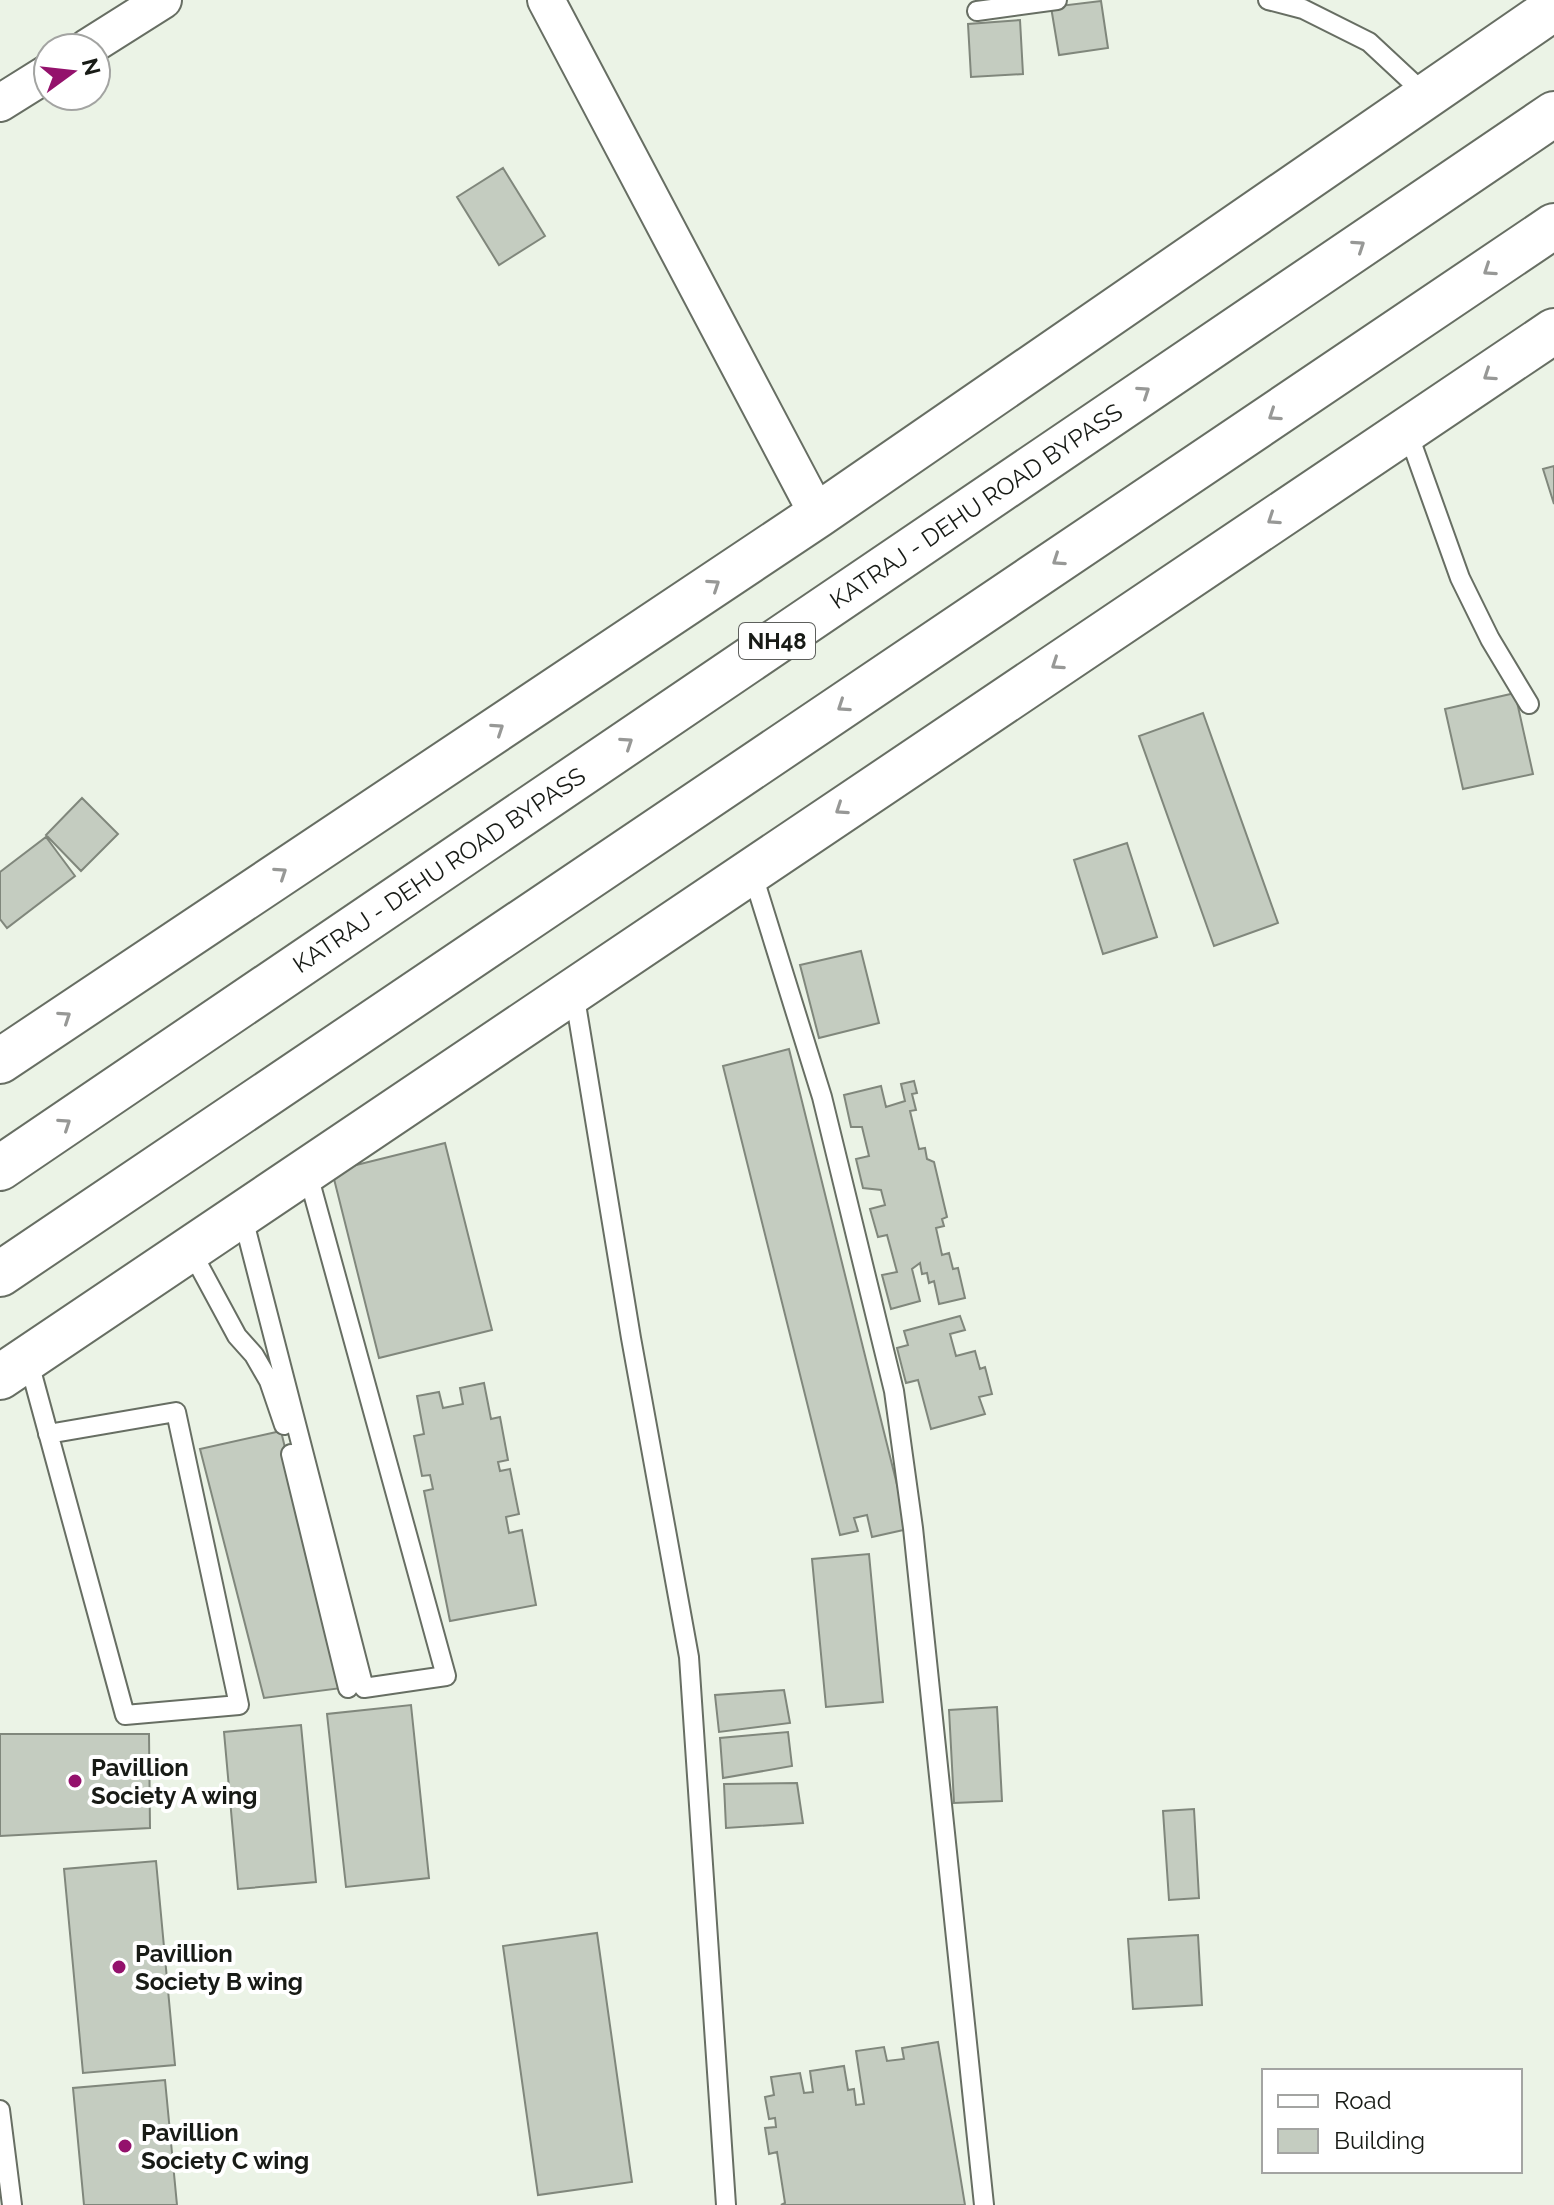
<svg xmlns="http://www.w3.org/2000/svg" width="1554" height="2205" font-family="Raleway,sans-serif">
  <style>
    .building { fill: #c4ccc0; stroke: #80877c; stroke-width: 2 }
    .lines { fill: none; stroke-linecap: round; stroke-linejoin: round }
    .service-casing { stroke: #676e63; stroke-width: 22 }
    .minor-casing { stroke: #676e63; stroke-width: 40 }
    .primary-casing { stroke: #676e63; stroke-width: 48 }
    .trunk-casing { stroke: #676e63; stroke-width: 48 }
    .service { stroke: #fff; stroke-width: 18 }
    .minor { stroke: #fff; stroke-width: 36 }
    .primary { stroke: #fff; stroke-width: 44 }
    .trunk { stroke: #fff; stroke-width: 44 }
    .oneway { stroke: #979896 }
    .poi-dot { fill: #94126c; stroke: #fff; stroke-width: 3 }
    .labels { text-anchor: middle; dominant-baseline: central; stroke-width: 8; stroke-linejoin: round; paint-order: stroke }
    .shield { fill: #fff; stroke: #5d5f5c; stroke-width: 2 }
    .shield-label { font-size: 22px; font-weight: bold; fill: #181b16 }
    .street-label { font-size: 24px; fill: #181b16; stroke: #fff }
    .poi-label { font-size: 24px; font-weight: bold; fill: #181b16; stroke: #fff; text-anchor: start }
  </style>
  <rect width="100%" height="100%" fill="#ebf3e6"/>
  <path class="building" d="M1101,1l7,47 -49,7 -8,-48z
    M1020,20l3,54 -52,3 -3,-53z
    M503,168l42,68 -46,29 -42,-68z
    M1554,466v38l-11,-35z
    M1515,693l18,81 -70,15 -18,-80z
    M1203,713l75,210 -64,23 -75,-210z
    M82,798l36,36 -37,37 -35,-36z
    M46,837l29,39 -68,52 -7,-9v-47z
    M1127,843l30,94 -54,17 -29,-94z
    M861,951l18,72 -60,15 -19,-73z
    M789,1049l119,480 -36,8 -5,-22 -13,3 4,13 -18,4 -117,-469z
    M914,1081l3,12 -5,1 4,16 -6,1 9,38 6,-1 2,11 7,3 13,55 -5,2 2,7 -8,2 6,27 7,-2 4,16 5,-1 7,30 -26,6 -5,-23 -5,2 -2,-10 -5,1 -2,-11 -8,6 8,32 -29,8 -9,-34 15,-3 -10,-37 -9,2 -8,-28 15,-4 -4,-15 -18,-2 -7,-29 13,-3 -7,-29h-11l-7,-32 37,-9 5,21 19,-6 -4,-17z
    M445,1143l47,187 -113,28 -47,-187z
    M960,1316l5,14 -15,4 6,22 19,-5 5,18 5,-2 7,27 -13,3 6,17 -54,15 -13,-49 -12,3 -9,-35 11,-3 -4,-14z
    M484,1383l7,36 9,-2 8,43 -10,2 2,9 10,-2 9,45 -13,3 3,16 13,-3 14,75 -86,16 -26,-130 9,-2 -3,-14 -8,1 -8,-40 10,-2 -7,-38 22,-4 4,16 20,-4 -3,-16z
    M281,1431l61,257 -78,10 -64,-249z
    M869,1554l14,148 -57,5 -14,-148z
    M784,1690l6,33 -71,9 -4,-37z
    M411,1705l18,173 -83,9 -19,-173z
    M997,1707l5,94 -48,2 -5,-93z
    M301,1725l15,157 -78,7 -14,-157z
    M788,1732l4,34 -69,12 -3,-40z
    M0,1734h149l1,94 -150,8z
    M797,1783l6,40 -77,5 -2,-44z
    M1194,1809l5,89 -30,2 -6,-89z
    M156,1861l19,204 -92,8 -19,-204z
    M597,1933l35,249 -94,13 -35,-249z
    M1198,1935l4,70 -69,4 -5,-70z
    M938,2042l27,163h-184l4,-2 -8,-51 -8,2 -4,-26 11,-1 -1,-9 -6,1 -4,-22 9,-2 -3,-18 29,-4 4,20 9,-1 -3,-21 34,-5 4,24 6,-1 2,16 8,-1 -8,-53 28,-4 3,14 17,-2 -2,-11z
    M165,2080l12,125h-93l-11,-117z"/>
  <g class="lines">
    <g class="service-casing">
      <path id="service" d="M1268,0l35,9 66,33 58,54
        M977,11l80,-11
        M1407,430l53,148 30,61 39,65
        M752,872l70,225 72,294 19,137 71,677
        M574,992l57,346 58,319 37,548
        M242,1214l122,474 82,-12 -139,-505
        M190,1249l47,87 17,19 15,26 15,44
        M28,1359l97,356 114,-10 -63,-293 -128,22
        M291,1454l57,234
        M0,2110l12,95"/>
    </g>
    <g class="minor-casing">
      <path id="minor" d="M546,0l272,515
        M87,48l76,-48
        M0,103l48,-30"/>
    </g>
    <g class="primary-casing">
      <path id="primary" d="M0,1061l818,-546 736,-507
        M0,1377l1554,-1046"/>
    </g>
    <g class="trunk-casing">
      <path id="trunk" d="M0,1168l1554,-1054
        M0,1274l1554,-1048"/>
    </g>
    <use href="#service" class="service"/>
    <use href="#minor" class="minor"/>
    <use href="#primary" class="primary"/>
    <use href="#trunk" class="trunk"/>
  </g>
  <defs><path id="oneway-chevron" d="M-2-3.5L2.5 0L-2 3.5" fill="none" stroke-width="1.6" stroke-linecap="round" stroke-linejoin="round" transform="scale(2)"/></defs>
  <g class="oneway">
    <use href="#oneway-chevron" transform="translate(1359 246) rotate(-34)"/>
    <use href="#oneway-chevron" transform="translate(1489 270) rotate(146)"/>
    <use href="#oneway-chevron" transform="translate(1489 375) rotate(146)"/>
    <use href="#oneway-chevron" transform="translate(1144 392) rotate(-34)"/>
    <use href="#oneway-chevron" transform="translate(1274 415) rotate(146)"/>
    <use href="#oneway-chevron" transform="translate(1273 519) rotate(146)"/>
    <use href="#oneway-chevron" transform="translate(1058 560) rotate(146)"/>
    <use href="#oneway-chevron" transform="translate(714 585) rotate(-34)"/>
    <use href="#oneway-chevron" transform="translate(1057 664) rotate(146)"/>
    <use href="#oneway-chevron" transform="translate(843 706) rotate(146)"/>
    <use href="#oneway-chevron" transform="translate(498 729) rotate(-34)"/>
    <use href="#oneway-chevron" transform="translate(627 743) rotate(-34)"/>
    <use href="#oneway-chevron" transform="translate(841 809) rotate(146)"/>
    <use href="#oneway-chevron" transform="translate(281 873) rotate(-34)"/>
    <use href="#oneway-chevron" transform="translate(65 1017) rotate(-34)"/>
    <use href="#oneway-chevron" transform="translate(65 1124) rotate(-34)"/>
  </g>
  <g class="poi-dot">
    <circle cx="75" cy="1781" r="8"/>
    <circle cx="119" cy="1967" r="8"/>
    <circle cx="125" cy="2146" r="8"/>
  </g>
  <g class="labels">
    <rect class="shield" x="739" y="623" width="76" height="36" rx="6"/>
    <g class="shield-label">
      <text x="777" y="641">NH48</text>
    </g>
    <g class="street-label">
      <text transform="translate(976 506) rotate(-34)">KATRAJ - DEHU ROAD BYPASS</text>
      <text transform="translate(439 870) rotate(-34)">KATRAJ - DEHU ROAD BYPASS</text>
    </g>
    <g class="poi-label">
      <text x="91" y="1767">Pavillion<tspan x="91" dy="28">Society A wing</tspan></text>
      <text x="135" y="1953">Pavillion<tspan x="135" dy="28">Society B wing</tspan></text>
      <text x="141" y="2132">Pavillion<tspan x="141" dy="28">Society C wing</tspan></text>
    </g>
  </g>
  <rect x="1262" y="2069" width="260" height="104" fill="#ffffff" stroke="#a3a4a2" stroke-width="2"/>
  <rect x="1278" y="2095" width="40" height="12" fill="#ffffff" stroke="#a3a4a2" stroke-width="2"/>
  <text x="1334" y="2109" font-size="24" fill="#181b16">Road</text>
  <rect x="1278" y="2129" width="40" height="24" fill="#c4ccc0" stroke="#a3a4a2" stroke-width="2"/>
  <text x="1334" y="2149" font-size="24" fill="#181b16">Building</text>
  <g transform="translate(72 72) rotate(75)"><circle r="38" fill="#ffffff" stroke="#a3a4a2" stroke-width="2"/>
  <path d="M0-6L14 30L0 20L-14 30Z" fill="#94126c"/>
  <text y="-12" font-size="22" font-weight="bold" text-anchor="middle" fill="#181b16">N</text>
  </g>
</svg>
